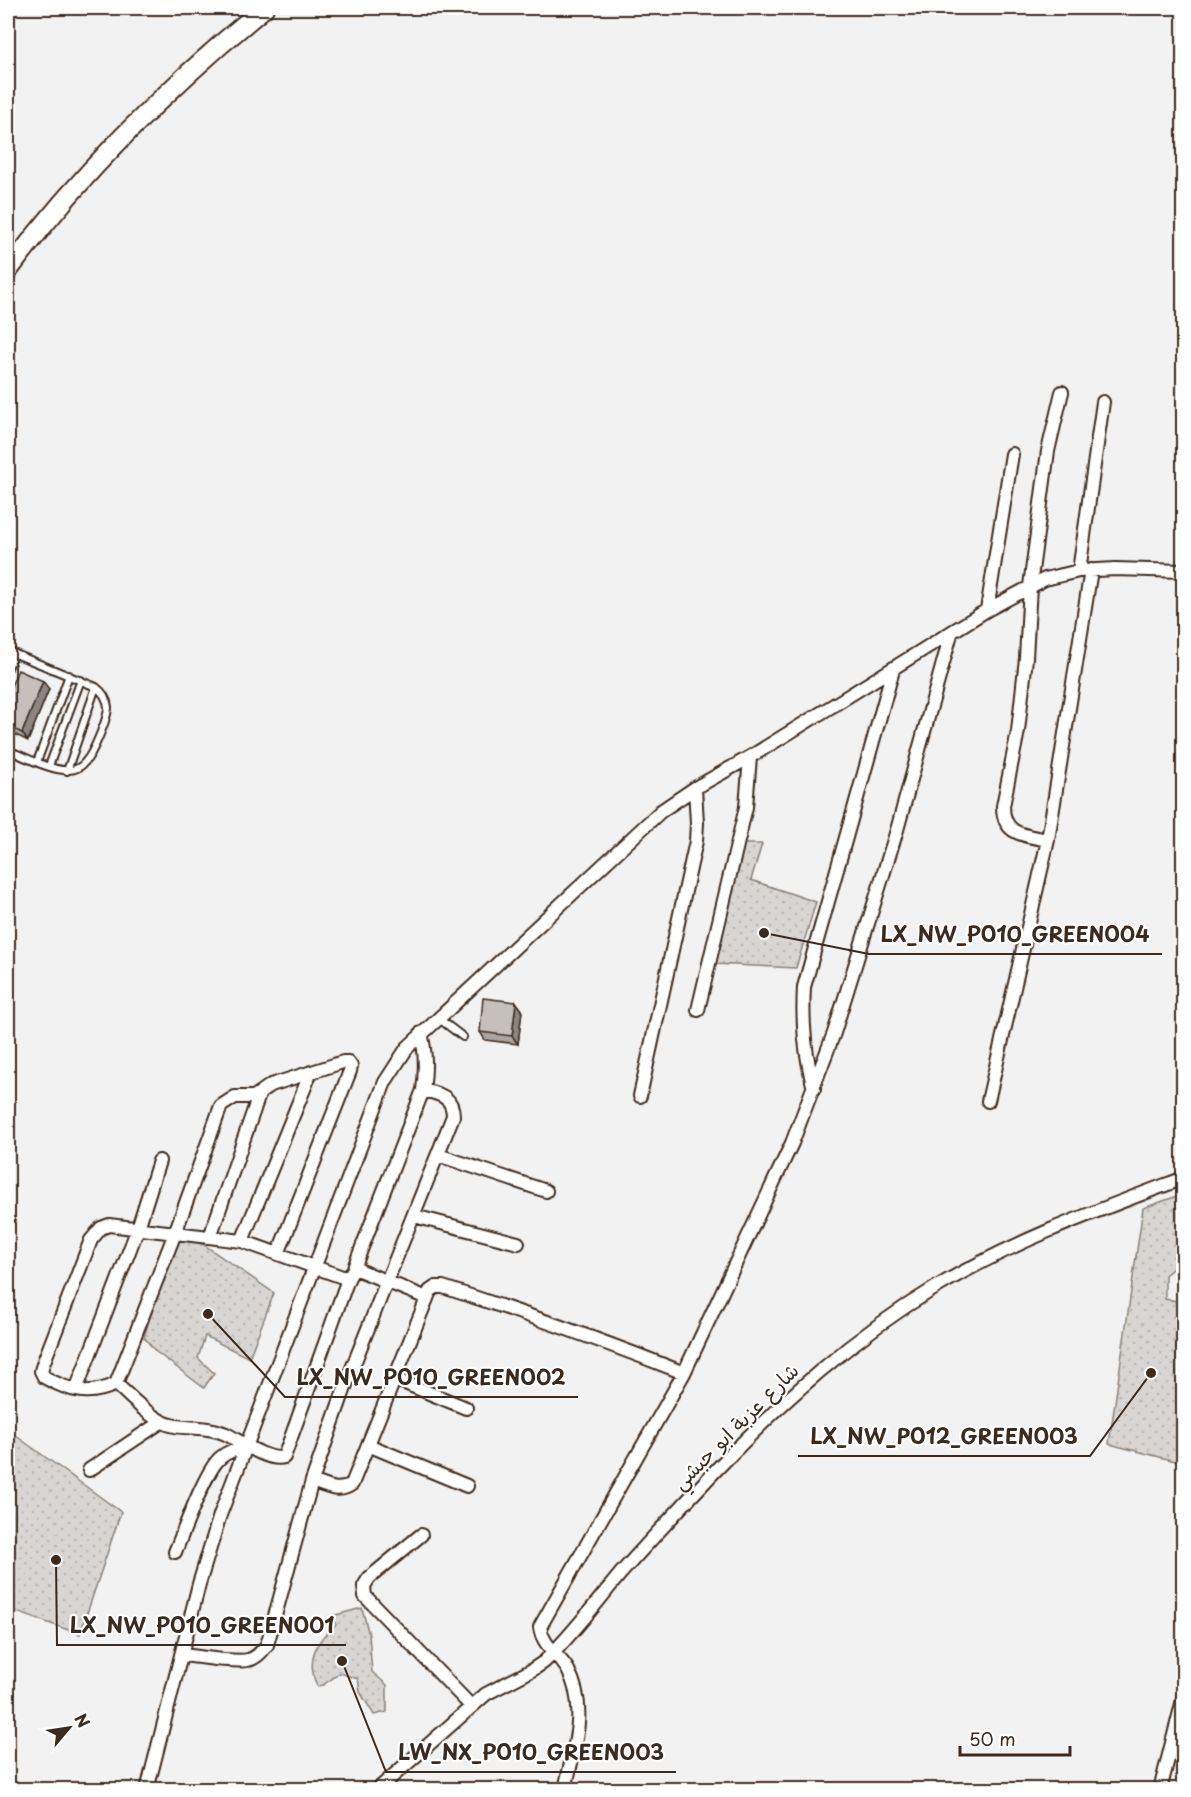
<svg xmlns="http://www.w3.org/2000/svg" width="1191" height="1797" font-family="'Playpen Sans','Playpen Sans Arabic',sans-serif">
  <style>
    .green { fill: url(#green-dots); stroke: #8a8078; stroke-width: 1.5 }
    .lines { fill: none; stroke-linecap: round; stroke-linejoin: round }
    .lane-casing { stroke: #3b2a1e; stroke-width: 10 }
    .street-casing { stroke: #3b2a1e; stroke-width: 16 }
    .primary-casing { stroke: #3b2a1e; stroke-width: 22 }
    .lane { stroke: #fff; stroke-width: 6 }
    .street { stroke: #fff; stroke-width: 12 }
    .primary { stroke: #fff; stroke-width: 18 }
    .wall { fill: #aaa5a3; stroke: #3b2a1e; stroke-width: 1.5 }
    .shaded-wall { fill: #8b8684; stroke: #3b2a1e; stroke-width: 1.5 }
    .building { fill: #c6c0bd; stroke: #3b2a1e; stroke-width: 1.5 }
    .labels { text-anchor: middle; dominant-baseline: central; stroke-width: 4.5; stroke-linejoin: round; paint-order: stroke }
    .street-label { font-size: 20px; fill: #3b2a1e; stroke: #fff }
    .leader { fill: none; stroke: #3b2a1e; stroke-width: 2 }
    .callout-dot { fill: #3b2a1e; stroke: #fff; stroke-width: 2 }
    .callout-label { font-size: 21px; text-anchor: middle; font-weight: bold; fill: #3b2a1e; stroke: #fff; stroke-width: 4.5; stroke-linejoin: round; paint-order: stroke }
  </style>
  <defs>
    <pattern id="green-dots" width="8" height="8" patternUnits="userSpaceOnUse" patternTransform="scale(1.5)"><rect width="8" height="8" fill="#d8d5d2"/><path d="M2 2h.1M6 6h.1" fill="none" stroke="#bab7b4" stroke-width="1.8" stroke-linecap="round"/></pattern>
  </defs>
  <rect width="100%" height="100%" fill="#f3f2f2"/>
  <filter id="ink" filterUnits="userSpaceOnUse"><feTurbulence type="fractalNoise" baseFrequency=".0167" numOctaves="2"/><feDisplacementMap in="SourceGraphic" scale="12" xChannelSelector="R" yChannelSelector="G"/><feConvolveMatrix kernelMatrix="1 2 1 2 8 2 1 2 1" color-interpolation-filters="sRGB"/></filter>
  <g filter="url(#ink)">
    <path class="green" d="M742,844h20l-11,36 65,22 -20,66 -83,-4z
      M1183,1194v66l-18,15v24l18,3v161l-74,-19 34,-236z
      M178,1227l96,66 -25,65 -44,-22 -7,22 16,15 -10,15 -49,-37 -11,-14z
      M8,1430l113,82 -41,122 -72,-25z
      M362,1608l7,27 3,37 15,13v27l-13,3 -14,-23 -2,-13 -18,-6 -17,12 -6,1c-11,-25 -2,-46 19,-61l-4,-9z"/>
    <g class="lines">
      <g class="lane-casing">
        <path id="lane" d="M8,651l88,36c7,5 11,11 12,20 0,11 -15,47 -23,55 -4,5 -10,8 -16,8 -16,2 -46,-14 -61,-20
          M8,668l6,-15
          M37,762l32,-87
          M49,766l32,-86
          M67,771l29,-84
          M438,1018l25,19"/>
      </g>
      <g class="street-casing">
        <path id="street" d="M1079,571l24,-169
          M987,610l25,-156
          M1048,840c-23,-5 -45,-4 -45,-34l15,-75 8,-73 4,-72 18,-135 14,-59
          M698,1010l48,-203 4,-50
          M814,1089c-9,-36 -12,-65 -10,-102l89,-317
          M640,1096l56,-255 1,-18 -2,-35
          M988,1101l60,-261 43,-270
          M438,1155l108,36
          M414,1216l104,27
          M210,1237l49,-142
          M242,1241l69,-169
          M278,1254l72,-183 1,-5 -3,-4h-5l-72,23 -17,12h-19l-14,9 -46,127 -59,151c-27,13 -47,7 -72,-7l-3,-6 2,-7 48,-124 10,-12 8,-3 133,16 106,38
          M354,1268l73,30
          M395,1379l71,29
          M116,1384c15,13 30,30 47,38 16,9 42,2 63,12 14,7 42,28 58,23l64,-178 6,-11 69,-178c3,-21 3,-37 -2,-57
          M76,1390l62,-162 21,-67
          M368,1445l99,41
          M89,1470l72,-48
          M312,1481c14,5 27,13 40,3l78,-193 6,-4h7c81,26 161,54 241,86
          M421,1535l-52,43 -5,8 1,10 106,110
          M175,1552c9,-21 30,-81 45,-94 8,-7 16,-9 26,-11
          M181,1655c17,1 51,8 67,5 9,-2 14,-9 19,-15l45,-164 37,-105 104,-260c0,-20 -14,-22 -30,-26
          M147,1790l52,-206 21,-69 165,-433 22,-34 254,-237 34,-23 55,-31 237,-147 58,-31 34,-8 36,-2 69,2
          M377,1790l109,-96 46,-24 12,-8c28,-27 52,-59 77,-89 31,-35 63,-69 95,-103 66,-69 137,-133 219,-182 78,-47 164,-78 249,-110
          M565,1790c8,-41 24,-80 3,-120 -9,-15 -26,-25 -28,-43l144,-254 108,-230 42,-110 63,-203 54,-196
          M1160,1790l24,-94"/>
      </g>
      <g class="primary-casing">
        <path id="primary" d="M8,271c73,-99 161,-185 256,-263"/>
      </g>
      <use href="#lane" class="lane"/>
      <use href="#street" class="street"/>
      <use href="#primary" class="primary"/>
    </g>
    <path class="wall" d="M49,689l-21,52 -20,-10v-38z
      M516,1002l6,8 -4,34 -33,-4 -5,-8z"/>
    <path class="shaded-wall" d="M43,681l6,8 -21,52 -6,-8z
      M516,1002l6,8 -4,34 -6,-8z"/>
    <path class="building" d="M18,670l25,11 -21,52 -14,-7v-33z
      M483,998l33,4 -4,34 -32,-4z"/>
  </g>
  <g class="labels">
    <g class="street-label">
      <text transform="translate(735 1426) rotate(-45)">شارع عزبة ابو حبشي</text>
    </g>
  </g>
  <path class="leader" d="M764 933L869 954H1162M208 1314L285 1397H578M1151 1373L1090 1456H798M56 1560L57 1645H346M342 1661L386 1772H676"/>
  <g class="callout-dot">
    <circle cx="764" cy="933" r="6"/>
    <circle cx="208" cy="1314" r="6"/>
    <circle cx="1151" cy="1373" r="6"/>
    <circle cx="56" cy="1560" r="6"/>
    <circle cx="342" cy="1661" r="6"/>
  </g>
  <g class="callout-label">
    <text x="1015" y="942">LX_NW_P010_GREEN004</text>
    <text x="431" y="1385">LX_NW_P010_GREEN002</text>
    <text x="944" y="1444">LX_NW_P012_GREEN003</text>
    <text x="202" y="1633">LX_NW_P010_GREEN001</text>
    <text x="531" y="1760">LW_NX_P010_GREEN003</text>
  </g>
  <rect width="1191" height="1797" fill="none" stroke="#fff" stroke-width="30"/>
  <rect x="15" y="15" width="1161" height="1767" fill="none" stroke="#3b2a1e" stroke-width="2" filter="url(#ink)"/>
  <g transform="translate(69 1728) rotate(61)" stroke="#ffffff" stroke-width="4.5" paint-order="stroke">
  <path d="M0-4.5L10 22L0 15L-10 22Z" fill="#3b2a1e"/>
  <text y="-9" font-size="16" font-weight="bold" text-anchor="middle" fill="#3b2a1e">N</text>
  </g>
  <path d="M960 1746v9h110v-9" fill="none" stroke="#3b2a1e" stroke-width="3"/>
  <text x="969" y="1746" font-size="18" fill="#3b2a1e" stroke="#ffffff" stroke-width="4.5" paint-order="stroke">50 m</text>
</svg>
